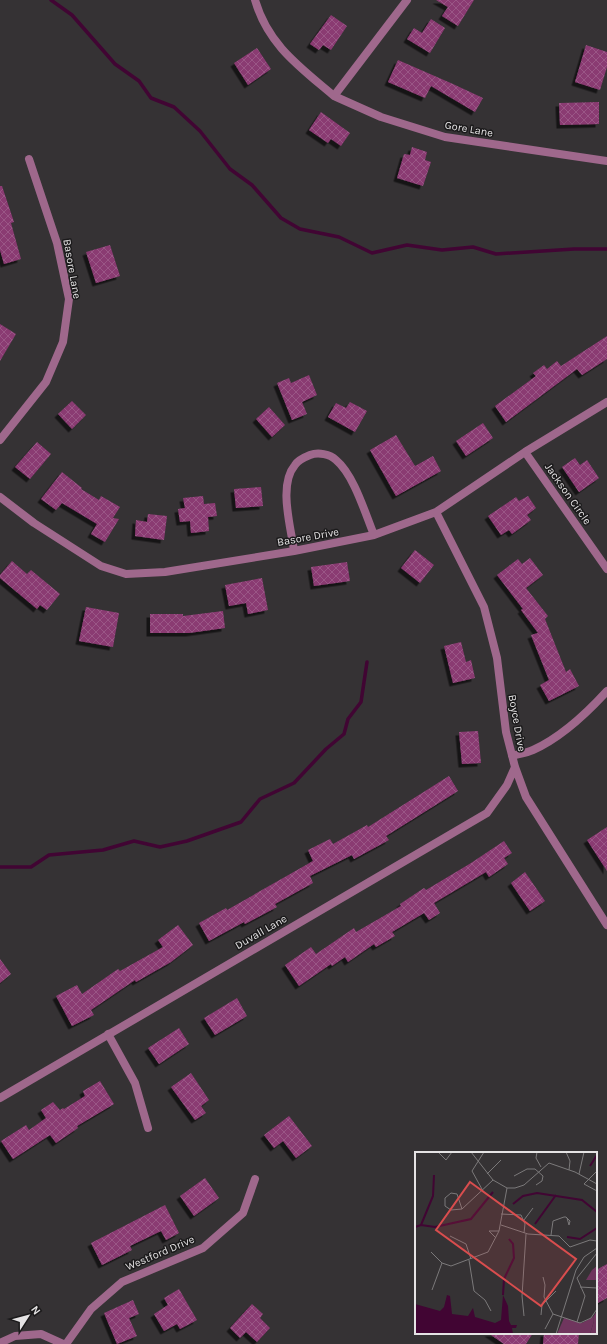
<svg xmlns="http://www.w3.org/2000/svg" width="607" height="1344" font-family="Karla,sans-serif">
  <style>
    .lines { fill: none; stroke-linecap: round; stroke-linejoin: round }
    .stream { stroke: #410533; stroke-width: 3.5 }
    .building { fill: url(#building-cross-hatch); filter: url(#shadow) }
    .minor { stroke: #9f688c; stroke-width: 8 }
    .labels { text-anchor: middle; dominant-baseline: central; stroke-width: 3; stroke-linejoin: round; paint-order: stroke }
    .street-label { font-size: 11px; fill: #e5e3e4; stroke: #1b1a1b }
    .inset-river { fill: none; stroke: #410533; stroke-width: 2 }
    .inset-road { fill: none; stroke: #7b797a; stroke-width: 1 }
    .view { fill: #d94d4e; fill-opacity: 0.15; stroke: #d94d4e; stroke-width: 2 }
    .inset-edge { fill: none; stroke: #e5e3e4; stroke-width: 2 }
  </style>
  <defs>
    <pattern id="building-cross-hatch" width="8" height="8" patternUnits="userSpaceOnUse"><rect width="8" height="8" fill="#8a3a72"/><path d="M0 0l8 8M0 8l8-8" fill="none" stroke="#9a5686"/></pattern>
    <filter id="shadow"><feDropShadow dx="-3.5" dy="3.5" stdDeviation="0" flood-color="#0009"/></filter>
  </defs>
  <rect width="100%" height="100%" fill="#353234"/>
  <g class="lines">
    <path class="stream" d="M51,0l21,15 43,49 24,17 12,17 23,9 26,24 30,38 22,16 29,33 19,11 39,8 33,16 35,-8 35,5 31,-3 23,7 78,-5h33
      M0,867h31l18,-12 54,-5 31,-9 26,6 27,-6 54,-19 19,-23 34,-16 32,-34 18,-15 4,-15 13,-17 6,-40"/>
  </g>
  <path class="building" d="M436,0h38l-16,26 -16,-10 6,-9z
    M331,15l16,11 -16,24 -8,-5 -4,5 -9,-6z
    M431,19l14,9 -15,25 -23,-14 7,-11 8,5z
    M586,45l21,7v15l-7,23 -25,-8z
    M257,48l14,21 -23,16 -14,-22z
    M398,60l55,24 30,14 -8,14 -44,-26 -6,12 -37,-16z
    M599,102v22l-39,1 -1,-22z
    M321,112l29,21 -9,13 -10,-7 -3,4 -19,-13z
    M412,147l15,5 -2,8 6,2 -8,24 -26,-8 7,-24 6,1z
    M0,186h2l12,36 -3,1 10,36 -17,5 -4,-14z
    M110,245l10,31 -24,7 -10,-31z
    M0,324l16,10 -16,27z
    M607,336v23l-25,16 -5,-6 -71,53 -11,-16 41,-30 -3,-3 11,-8 3,4 10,-8 4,5z
    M309,375l8,20 -15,7 5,12 -15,6 -15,-37 12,-5 2,5z
    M72,401l14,14 -14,14 -14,-15z
    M350,402l17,9 -12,21 -27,-15 8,-14 10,5z
    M269,407l16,18 -13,12 -16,-18z
    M483,423l10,15 -27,18 -10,-15z
    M396,435l19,31 18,-10 8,15 -45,25 -26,-46z
    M37,442l14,12 -21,25 -15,-12z
    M575,458l5,7 7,-5 12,18 -20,14 -17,-25z
    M62,472l20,16 -1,1 18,11 2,-4 19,11 -7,11 6,1 -14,23 -14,-8 6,-10 -35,-21 -6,7 -15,-11z
    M261,487l2,19 -27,2 -2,-19z
    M203,496l1,8 11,-1 2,13 -9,1 1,14 -18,2 -1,-12 -10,1 -2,-13 7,-1 -2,-10z
    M528,496l8,12 -9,7 4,5 -19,14 -3,-4 -8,5 -13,-19 28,-19 3,4z
    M148,514l19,2 -3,24 -29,-4 1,-16 11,2z
    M415,550l19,15 -14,18 -19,-15z
    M530,558l13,17 -17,13 22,28 -3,3 21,53 4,-3 9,17 -30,15 -9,-16 9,-5 -18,-45 7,-2 -17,-23 2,-1 -26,-34 21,-16 4,5z
    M12,561l15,13 4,-4 29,24 -13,16 -7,-5 -3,4 -37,-31v-3z
    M347,562l3,19 -36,5 -3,-19z
    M262,578l6,32 -20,4 -2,-11 -17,3 -4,-21z
    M86,607l33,6 -6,34 -34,-6z
    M223,611l2,17 -36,5h-39v-19h33v2z
    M461,642l5,20 5,-2 4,18 -22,5 -9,-37z
    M478,731l3,32 -19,1 -3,-32z
    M449,776l9,15 -72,45 3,4 -35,19 -2,-4 -42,21 3,7 -38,21 2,3 -32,17 -1,-2 -35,19 -10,-18 27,-15 1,2 86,-49 -5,-11 22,-11 3,5 34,-19 1,2z
    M607,827v44l-20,-31z
    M504,841l8,12 -8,5 4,6 -19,13 -3,-5 -52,31 6,10 -11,7 -5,-7 -32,19 3,4 -19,11 -2,-3 -26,18 -3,-5 -13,9 -1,-2 -32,22 -14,-21 26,-18 5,7 38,-26 2,4 45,-26 -1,-2 24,-16 2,2 45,-27z
    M525,872l20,29 -15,10 -19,-28z
    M178,925l15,20 -22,17 -35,20 -1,-2 -44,30 3,5 -22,11 -16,-30 21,-11 5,9 36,-25 2,2 43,-24 -5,-7z
    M0,959l11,15 -11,9z
    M237,998l10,18 -32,19 -11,-17z
    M179,1028l10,16 -30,20 -11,-16z
    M191,1073l18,27 -8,6 5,7 -11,7 -24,-33z
    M100,1081l14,23 -37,22 1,2 -22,15 -6,-8 -37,24 -12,-18 25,-16 3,5 17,-12 -5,-8 12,-8 7,8 3,-2 1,1 21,-13 -2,-5z
    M289,1116l23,30 -16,12 -13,-17 -9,7 -10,-13z
    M205,1178l14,20 -25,18 -14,-20z
    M165,1205l14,28 -13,7 -5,-9 -31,15 2,4 -30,15 -11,-22z
    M607,1264v34l-11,6v-34z
    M179,1289l18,31 -17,9 -3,-5 -13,7 -10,-17 14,-9 -4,-7z
    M133,1300l6,14 -10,4 8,18 -20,8 -13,-31z
    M252,1304l11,10 -3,4 10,10 -13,14 -11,-10 -6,6 -10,-10z
    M488,1333h45l-7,11h-22z
    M544,1333h35l-1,11h-35z"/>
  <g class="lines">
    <path class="minor" d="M255,0c13,45 45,67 79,96l73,-96
      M334,96l47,21 64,20 162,24
      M0,440l46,-58 17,-40 6,-43 -12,-56 -28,-84
      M525,452l82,117
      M0,497l34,26 67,43 25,8 39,-2 129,-21 80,-16 62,-23 89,-60 82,-50
      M436,512l48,95 13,51 9,74 9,35 11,30 81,128
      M294,551c-3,-24 -16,-66 1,-86 3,-5 10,-8 15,-10 8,-3 20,-1 26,5 18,15 29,53 38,75
      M512,756c7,-2 14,-3 21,-6 29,-13 53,-36 74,-59
      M108,1034l27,49 13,45
      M0,1098l487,-285 20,-28 8,-18
      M0,1343l15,-7 26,-2 22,10
      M66,1344l25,-35 31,-27 81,-34 40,-35 12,-34"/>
  </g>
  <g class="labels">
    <g class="street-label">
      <text transform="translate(469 129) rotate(10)">Gore Lane</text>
      <text transform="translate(72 269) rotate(80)">Basore Lane</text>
      <text transform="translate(568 494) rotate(55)">Jackson Circle</text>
      <text transform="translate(308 537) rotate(-10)">Basore Drive</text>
      <text transform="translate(517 723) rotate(80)">Boyce Drive</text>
      <text transform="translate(261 932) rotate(-30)">Duvall Lane</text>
      <text transform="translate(160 1253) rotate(-23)">Westford Drive</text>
    </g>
  </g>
  <g transform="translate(415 1152)">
    <rect width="182" height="182" fill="#353234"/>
    <path d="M182,114v14h-11l6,-10zM182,159v23h-7l4,-13 -1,-4z" fill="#70355e"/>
    <path d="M178,165l1,4 -4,13h-33l7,-16 18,5z" fill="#70355e"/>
    <path d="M32,143l3,1 2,18 16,2 5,-8 2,9 20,6 6,-3 2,-25 5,11 1,15 2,4h6l-1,3h-4l1,6h-98v-30l25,7 4,-4z" fill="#410533"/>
    <path class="inset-river" d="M175,14l7,-11M98,52l10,-8 14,-3 45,7 15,12M120,72l21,-29M6,73l12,-29 1,-21M0,75l6,-2 14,2 36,-8 22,-27M152,85l13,2 17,-11M88,143l1,-16 10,-21 -1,-14 -4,-5"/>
    <path class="inset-road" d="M23,0l8,8 6,-8M56,0l22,28 14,8h8l9,-3 25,-22 26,9 22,12M122,0l-1,6 5,9M151,0l4,9 -1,9M182,19l-13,13 13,7M72,22l14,-14M164,22l5,-22M99,24l13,-7h8l8,7 -1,5 -6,4M68,39l-11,-20 12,-19M36,41l6,1 5,15 -11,1 -6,-4v-8zM47,57l31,-29M86,62l20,1 4,9 -1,9M109,68l9,-12M86,73l27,9 31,2 11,11 20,-7 7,1M136,83l2,-14 11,-4h2l4,4 -1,4 -2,-7M35,84l16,8 5,15M81,86l-7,-7h10M16,100l11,11 9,3 37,-14 11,-21 8,-43M54,108l5,31 11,9 6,11M128,125l2,8 -1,12 9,17 27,9 11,-5 6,-9M165,135l17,1M17,138l10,-27M126,163l1,-10 14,-14M109,164l-2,-20 4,-62M162,170l8,-26 -8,-18 20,-25M130,177l8,-15M141,182l20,-64 8,-13 13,-9"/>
    <path class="view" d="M55,30l106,77 -35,47 -105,-76z"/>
    <rect width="182" height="182" class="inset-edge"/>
  </g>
  <g transform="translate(28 1316) rotate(54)" stroke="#1b1a1b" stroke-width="3" paint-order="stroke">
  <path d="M0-3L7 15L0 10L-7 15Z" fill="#e5e3e4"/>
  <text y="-6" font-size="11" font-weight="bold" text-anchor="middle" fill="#e5e3e4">N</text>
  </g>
</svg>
